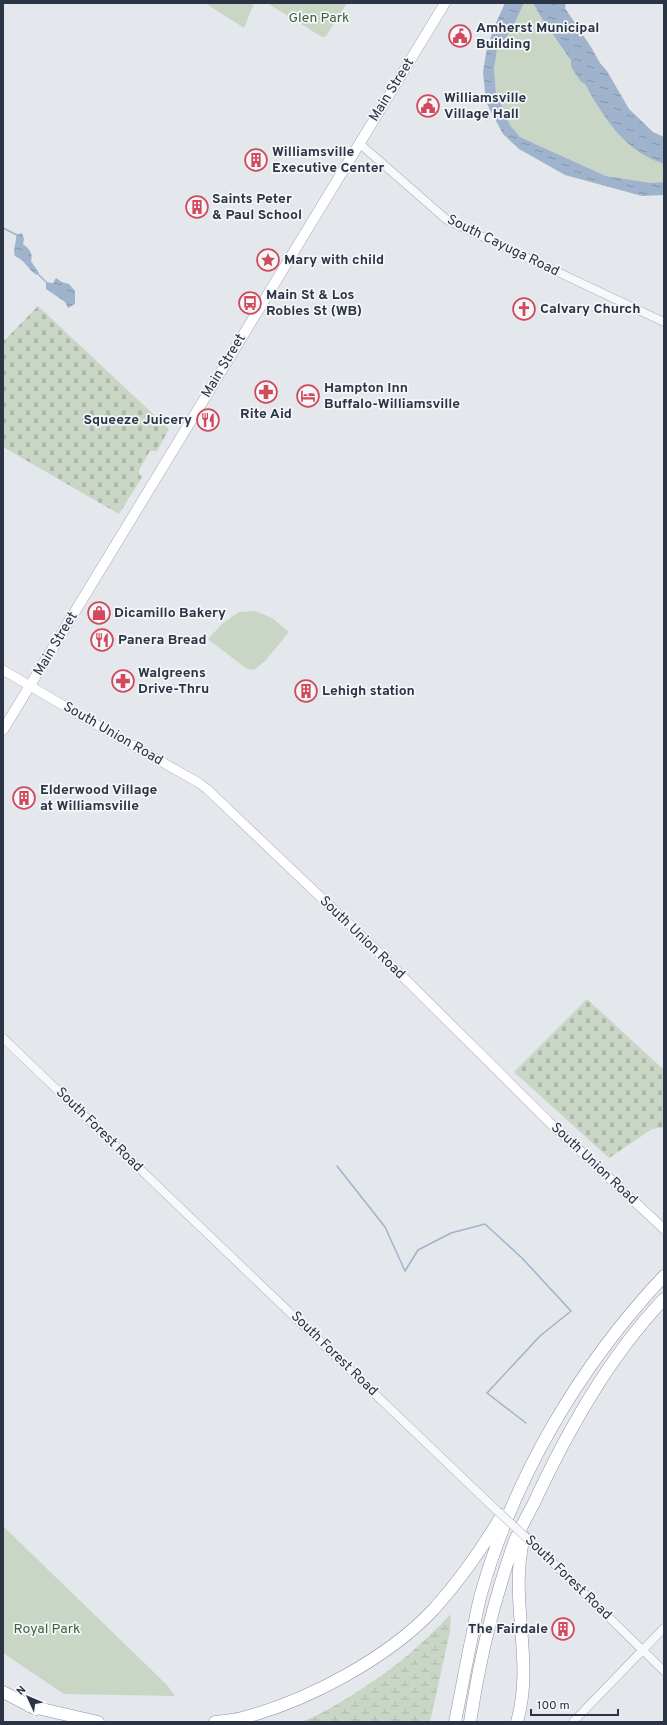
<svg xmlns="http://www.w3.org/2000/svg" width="667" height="1725" font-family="Overpass,sans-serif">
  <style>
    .wetland { fill: url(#wetland-marsh) }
    .cemetery { fill: url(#cemetery-stones) }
    .park { fill: #c9d6c5 }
    .water { fill: url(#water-ripples) }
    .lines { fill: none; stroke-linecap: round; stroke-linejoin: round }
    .stream { stroke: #9fb4cc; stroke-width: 1.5 }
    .tertiary-casing { stroke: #a9aeb7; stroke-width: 9 }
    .secondary-casing { stroke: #a9aeb7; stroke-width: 10 }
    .primary-casing { stroke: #a3abb8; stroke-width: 11 }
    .motorway-casing { stroke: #8b94a3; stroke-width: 13 }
    .tertiary { stroke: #f7f8fa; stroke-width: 8 }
    .secondary { stroke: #fff; stroke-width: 9 }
    .primary { stroke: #fff; stroke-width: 10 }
    .motorway { stroke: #fff; stroke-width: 12 }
    .tertiary-bridge-casing { stroke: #a9aeb7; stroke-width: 9; stroke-linecap: butt }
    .tertiary-bridge { stroke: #f7f8fa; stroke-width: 8 }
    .labels { text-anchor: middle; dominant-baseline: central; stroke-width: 3.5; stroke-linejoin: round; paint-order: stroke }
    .park-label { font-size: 14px; fill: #3f6138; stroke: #f4f6f9 }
    .poi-label { font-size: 14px; font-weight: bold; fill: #2b3445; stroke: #f4f6f9; text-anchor: start }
    .street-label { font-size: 14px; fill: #2b3445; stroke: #f4f6f9 }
  </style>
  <defs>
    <pattern id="wetland-marsh" width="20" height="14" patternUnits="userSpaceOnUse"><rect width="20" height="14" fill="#c9d6c5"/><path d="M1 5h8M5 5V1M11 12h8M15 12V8" fill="none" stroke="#adb8ab"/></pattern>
    <pattern id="cemetery-stones" width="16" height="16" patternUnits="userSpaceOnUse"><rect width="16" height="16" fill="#c9d6c5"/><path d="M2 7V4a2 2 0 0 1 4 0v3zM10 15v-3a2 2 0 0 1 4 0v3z" fill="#adb8ab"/></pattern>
    <pattern id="water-ripples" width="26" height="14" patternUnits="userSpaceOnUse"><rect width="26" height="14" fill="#9fb4cc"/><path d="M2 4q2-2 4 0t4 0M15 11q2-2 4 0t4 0" fill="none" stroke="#8293a7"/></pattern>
  </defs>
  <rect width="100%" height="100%" fill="#e4e7ec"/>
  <path class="wetland" d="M451,1614l-1,17 -20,91h-130c16,-5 29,-13 44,-22 41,-24 74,-51 107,-86z"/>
  <path class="cemetery" d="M38,306l131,123 -12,22h-7l-11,19v4l3,3 -23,37 -116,-67v-105z
    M587,999l77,71v57l-12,2 -43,29 -95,-86z"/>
  <path class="park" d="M205,3h49l-10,25z
    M267,3h80l-21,33 -4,1z
    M524,3h9l9,16 29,43v5l14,17 26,40 48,38 5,2v18l-13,1 -45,-7 -86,-39 -10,-12 -14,-32 -2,-24 3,-19 15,-21z
    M255,611l17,7 17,14 -23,28 -12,10 -7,-1 -39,-30 15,-16 16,-11z
    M3,1526l164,159 8,11 -111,-2 -61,-41z"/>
  <path class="water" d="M505,3h19l-12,26 -15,21 -3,19 2,24 14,32 10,12 86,39 45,7 13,-1v13l-22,1 -77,-21 -46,-26 -16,-15 -17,-32 -3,-30 3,-19 8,-26z
    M533,3h33l-1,5 26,39 9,16 7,8 22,38 24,23 11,5v27c-40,-13 -60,-46 -79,-80l-4,-2 -10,-15v-6l-29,-42z
    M22,233l2,6 -1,5c6,5 10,8 8,17l8,12 -2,2c-9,-5 -10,-13 -22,-19 -3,-6 2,-14 1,-21z
    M56,278l6,4 7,2 6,7v13l-7,4 -3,-6 -19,-13v-7l7,1z"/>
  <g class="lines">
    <path class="stream" d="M3,228l14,7
      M38,274l9,9
      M337,1166l48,61 20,44 13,-21 33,-17 34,-9 37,34 49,53 -31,25 -53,57 39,30"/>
    <g class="tertiary-casing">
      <path id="tertiary" d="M359,143l88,77 217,102
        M3,1038l488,467
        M545,1555l119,116
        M573,1722l91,-94"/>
    </g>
    <g class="secondary-casing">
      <path id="secondary" d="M3,670l80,47 116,66 8,6 166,158 175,174 116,108"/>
    </g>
    <g class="primary-casing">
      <path id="primary" d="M3,730l442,-727"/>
    </g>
    <g class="motorway-casing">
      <path id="motorway" d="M3,1692l33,17
        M29,1706l69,16
        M215,1722c9,-1 19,-2 27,-4 66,-17 146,-60 192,-109 26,-29 48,-60 68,-94
        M455,1722c6,-29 11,-58 17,-86 3,-14 5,-28 9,-42 33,-117 99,-229 183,-318
        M470,1722c9,-60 23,-119 43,-176 5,-14 13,-28 20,-41 34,-73 75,-147 131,-206
        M517,1722c18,-63 -9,-122 7,-185"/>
    </g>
    <use href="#tertiary" class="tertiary"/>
    <use href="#secondary" class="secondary"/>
    <use href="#primary" class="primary"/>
    <use href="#motorway" class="motorway"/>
    <g class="tertiary-bridge-casing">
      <path id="tertiary-bridge" d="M491,1505l54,50"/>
    </g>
    <use href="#tertiary-bridge" class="tertiary-bridge"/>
  </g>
  <defs>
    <g id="civic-ring" transform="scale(1.15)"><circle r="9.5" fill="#f4f6f9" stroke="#d1495b" stroke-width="1.5"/><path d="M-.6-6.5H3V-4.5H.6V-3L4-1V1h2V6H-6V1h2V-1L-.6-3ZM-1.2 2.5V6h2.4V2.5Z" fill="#d1495b"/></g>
    <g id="building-ring" transform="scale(1.15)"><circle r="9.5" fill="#f4f6f9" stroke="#d1495b" stroke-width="1.5"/><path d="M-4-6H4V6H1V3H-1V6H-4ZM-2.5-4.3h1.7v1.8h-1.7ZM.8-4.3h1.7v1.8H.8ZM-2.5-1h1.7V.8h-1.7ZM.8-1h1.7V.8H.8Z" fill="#d1495b"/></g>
    <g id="sight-ring" transform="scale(1.15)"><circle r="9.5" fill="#f4f6f9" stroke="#d1495b" stroke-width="1.5"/><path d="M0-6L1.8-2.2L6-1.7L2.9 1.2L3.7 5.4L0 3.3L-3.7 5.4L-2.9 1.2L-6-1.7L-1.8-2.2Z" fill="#d1495b"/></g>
    <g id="bus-ring" transform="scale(1.15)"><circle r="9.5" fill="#f4f6f9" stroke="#d1495b" stroke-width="1.5"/><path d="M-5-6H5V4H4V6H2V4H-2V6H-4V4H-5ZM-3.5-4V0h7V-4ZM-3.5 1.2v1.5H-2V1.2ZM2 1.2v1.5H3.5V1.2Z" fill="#d1495b"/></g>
    <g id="church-ring" transform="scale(1.15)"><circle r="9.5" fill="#f4f6f9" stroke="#d1495b" stroke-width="1.5"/><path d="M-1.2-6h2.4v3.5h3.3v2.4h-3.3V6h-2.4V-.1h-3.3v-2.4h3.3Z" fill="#d1495b"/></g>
    <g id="pharmacy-ring" transform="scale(1.15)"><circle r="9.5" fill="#f4f6f9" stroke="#d1495b" stroke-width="1.5"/><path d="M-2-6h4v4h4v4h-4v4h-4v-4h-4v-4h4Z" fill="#d1495b"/></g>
    <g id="hotel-ring" transform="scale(1.15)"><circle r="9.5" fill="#f4f6f9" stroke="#d1495b" stroke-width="1.5"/><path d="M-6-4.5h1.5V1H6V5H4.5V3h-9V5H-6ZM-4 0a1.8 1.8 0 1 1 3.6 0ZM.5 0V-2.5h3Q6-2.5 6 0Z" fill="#d1495b"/></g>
    <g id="restaurant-ring" transform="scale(1.15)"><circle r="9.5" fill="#f4f6f9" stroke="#d1495b" stroke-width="1.5"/><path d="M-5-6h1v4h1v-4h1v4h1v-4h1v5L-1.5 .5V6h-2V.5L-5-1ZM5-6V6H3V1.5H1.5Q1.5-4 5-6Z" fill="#d1495b"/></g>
    <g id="shop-ring" transform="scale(1.15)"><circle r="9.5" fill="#f4f6f9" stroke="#d1495b" stroke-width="1.5"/><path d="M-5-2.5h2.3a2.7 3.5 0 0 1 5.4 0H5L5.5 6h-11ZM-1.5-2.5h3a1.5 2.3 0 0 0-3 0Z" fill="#d1495b"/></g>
  </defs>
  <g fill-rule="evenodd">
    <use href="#civic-ring" x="460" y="36"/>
    <use href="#civic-ring" x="428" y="106"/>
    <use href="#building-ring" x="256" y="160"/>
    <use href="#building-ring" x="197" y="207"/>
    <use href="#sight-ring" x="268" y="260"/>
    <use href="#bus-ring" x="250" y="303"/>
    <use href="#church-ring" x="524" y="309"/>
    <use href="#pharmacy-ring" x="266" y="392"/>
    <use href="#hotel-ring" x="308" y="396"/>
    <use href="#restaurant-ring" x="208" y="420"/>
    <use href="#shop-ring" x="99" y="613"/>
    <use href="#restaurant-ring" x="102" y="640"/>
    <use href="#pharmacy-ring" x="123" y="681"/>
    <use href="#building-ring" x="306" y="691"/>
    <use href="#building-ring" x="24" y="798"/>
    <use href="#building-ring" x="563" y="1629"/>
  </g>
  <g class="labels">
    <g class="park-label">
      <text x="319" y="18">Glen Park</text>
      <text x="47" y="1629">Royal Park</text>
    </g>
    <g class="poi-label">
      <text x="476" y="28">Amherst Municipal<tspan x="476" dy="16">Building</tspan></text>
      <text x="444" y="98">Williamsville<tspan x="444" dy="16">Village Hall</tspan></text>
      <text x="272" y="152">Williamsville<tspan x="272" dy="16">Executive Center</tspan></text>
      <text x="212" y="199">Saints Peter<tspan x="212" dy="16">&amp; Paul School</tspan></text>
      <text x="284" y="260">Mary with child</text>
      <text x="266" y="295">Main St &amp; Los<tspan x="266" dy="16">Robles St (WB)</tspan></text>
      <text x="540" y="309">Calvary Church</text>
      <text x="324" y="388">Hampton Inn<tspan x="324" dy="16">Buffalo-Williamsville</tspan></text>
      <text x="266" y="414" text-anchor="middle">Rite Aid</text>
      <text x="192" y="420" text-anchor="end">Squeeze Juicery</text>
      <text x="114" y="613">Dicamillo Bakery</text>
      <text x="118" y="640">Panera Bread</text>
      <text x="138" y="673">Walgreens<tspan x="138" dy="16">Drive-Thru</tspan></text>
      <text x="322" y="691">Lehigh station</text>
      <text x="40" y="790">Elderwood Village<tspan x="40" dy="16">at Williamsville</tspan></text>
      <text x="548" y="1629" text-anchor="end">The Fairdale</text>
    </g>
    <g class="street-label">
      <text transform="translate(392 90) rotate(-58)">Main Street</text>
      <text transform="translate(503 246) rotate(26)">South Cayuga Road</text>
      <text transform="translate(224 366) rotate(-59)">Main Street</text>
      <text transform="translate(56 644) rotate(-59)">Main Street</text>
      <text transform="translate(113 734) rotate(30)">South Union Road</text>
      <text transform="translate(362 938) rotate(44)">South Union Road</text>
      <text transform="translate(99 1130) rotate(44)">South Forest Road</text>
      <text transform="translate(594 1164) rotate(43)">South Union Road</text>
      <text transform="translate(334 1354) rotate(44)">South Forest Road</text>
      <text transform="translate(568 1578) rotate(44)">South Forest Road</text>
    </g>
  </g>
  <rect width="667" height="1725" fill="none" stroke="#2b3445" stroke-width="8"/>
  <g transform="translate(28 1697) rotate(314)" stroke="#f4f6f9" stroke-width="3" paint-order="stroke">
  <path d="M0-3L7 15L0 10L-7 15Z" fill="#2b3445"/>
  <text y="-6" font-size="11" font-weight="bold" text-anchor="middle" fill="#2b3445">N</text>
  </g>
  <path d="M531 1709v6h87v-6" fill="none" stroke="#2b3445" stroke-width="2"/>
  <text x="537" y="1709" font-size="12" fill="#2b3445" stroke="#f4f6f9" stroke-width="3" paint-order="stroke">100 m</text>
</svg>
